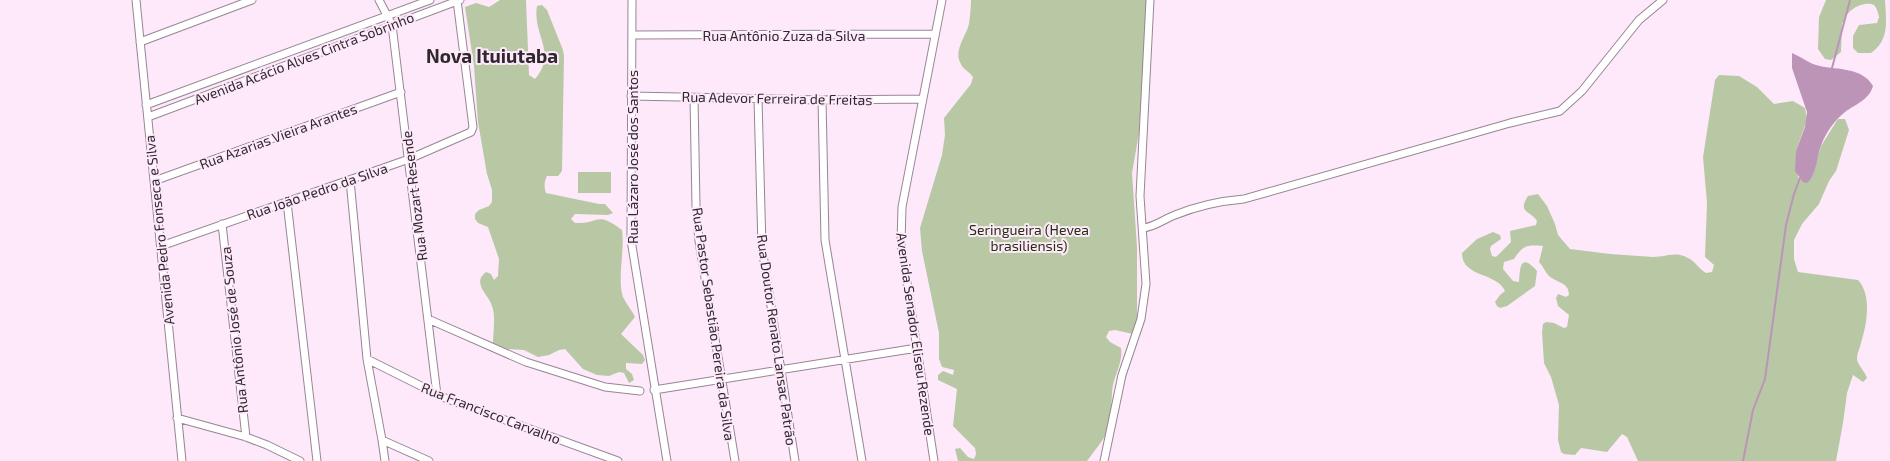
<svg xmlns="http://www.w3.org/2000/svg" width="1890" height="461" font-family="'Exo 2',sans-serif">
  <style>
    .green { fill: #b9c8a4 }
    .water { fill: #bc94b8 }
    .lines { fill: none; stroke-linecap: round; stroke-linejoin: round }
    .stream { stroke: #bc94b8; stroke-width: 2 }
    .street-casing { stroke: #978595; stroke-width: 9 }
    .street { stroke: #fff; stroke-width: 7 }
    .labels { text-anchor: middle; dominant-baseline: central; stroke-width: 4; stroke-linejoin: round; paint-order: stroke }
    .street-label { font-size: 14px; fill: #30282f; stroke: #fde9fa }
    .park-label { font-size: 14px; fill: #24300b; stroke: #fde9fa }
    .district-label { font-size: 19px; font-weight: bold; fill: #30282f; stroke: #fde9fa }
  </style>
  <rect width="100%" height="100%" fill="#fde9fa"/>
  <path class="green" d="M500,0h26l3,75 6,4c23,-27 -3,-44 2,-73l5,-1 5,5 16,40 1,6 -2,115 -4,5h-11c-3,6 -3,11 -1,17l53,11h6l8,9 -5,2 -33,-1 -4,5 4,4c25,1 21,-13 47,7 3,21 -5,48 1,67 3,7 9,13 12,20l-14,17 22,21 2,5 -3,4 -16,-1v6l6,5 2,6 -5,3 -5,-10 -5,-1 -10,4 -12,-1 -14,-6 -18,-20 -6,1 -10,5 -11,2 -14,-7 -16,-1 -15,-6c0,-11 3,-27 -1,-37 -3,-11 -21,-23 -6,-34l5,2 3,6 4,-4 1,-17 -11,-32 -10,-4 -3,-4v-5l4,-4 10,-4 3,-4v-12l-5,-16 -9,-52 -4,-56 -9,-59 11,-4 13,4z
    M971,0h175v29l-7,104 -7,40 5,74v76l-4,11 -18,-4 -6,1 -3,6 4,5 11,6c2,13 -5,24 -8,37 -3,16 1,37 -8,51 -5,8 -12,17 -18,25h-129l-3,-12 5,-1 8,9 6,2 2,-5 -1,-6 -22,-22 4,-37 -19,-9v-5l5,-4 10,4 1,-5 -12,-3 -3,-8v-26l-17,-82 -2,-23 22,-73 3,-20 -1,-17 27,-34 2,-7c-4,-6 -10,-7 -13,-15 -6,-12 6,-26 9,-38 1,-8 2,-16 2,-24z
    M1826,0h59c1,20 5,40 -14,53h-13l-5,-5v-12l6,-11 18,-2 2,-6c-1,-4 -2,-9 -5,-12 -11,-5 -29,6 -30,17l-2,1 -1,29 -10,8 -6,-1 -7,-10 1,-32z
    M1719,75l20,1 18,11 17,17 19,-3 12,7 2,12 -11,31 2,26 3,2 12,-5 8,-28 15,-24 2,-3h7l4,11 -13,41 -7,10 -10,23 -17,20 -8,16v19l4,13 60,8c14,15 9,44 3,63 -1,5 -4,10 -4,15 0,7 8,13 10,20l-4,4 -10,-7 -6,18 -4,30 -7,38h-198l-11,-24 -5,-3 -15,18 -26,-4 -6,7 -11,-1 -3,-2 -3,-12 1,-35 -8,-28 -7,-14 -2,-31 1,-8 3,-2 8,1 10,5 3,-1 2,-12 -11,-9 -2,-8 2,-4 8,3 3,-2c0,-13 -12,-12 -20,-19 -4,-4 -6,-10 -10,-14l4,-16c-17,-1 -20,-1 -29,13l-10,3 -1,7 10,12 6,1c1,-14 1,-30 18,-11l-2,15 -28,20 -7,2 -3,-2 -2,-4 5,-7 5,-4c-8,-19 -43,-13 -43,-38l15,-14 16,-7 7,3 1,4 -10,7 -1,3 2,7 4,1 15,-15 -1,-11 26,-6 1,-4c-7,-11 -20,-8 -9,-25l10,-2 9,12 8,18 3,11 12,14 40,5 43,3c14,0 22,-6 35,1 7,3 11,11 18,15l6,-1 2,-7 -9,-8 2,-54 -4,-46 12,-77z
    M578,172h33v21h-33z"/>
  <path class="water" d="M1792,53c10,4 17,11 28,13 18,4 42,1 53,20 -4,14 -17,18 -28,26 -10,8 -18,19 -23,31 -5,11 -5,32 -15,40l-4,-1 -8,-11 1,-20 9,-24 2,-15 -15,-44z"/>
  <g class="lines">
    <path class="stream" d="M1832,68l18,-68
      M1743,461l10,-51 12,-31 21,-154 8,-31 6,-16"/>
    <g class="street-casing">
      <path id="street" d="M136,0l46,461
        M379,0l13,25 45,370
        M632,0l-1,240 36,221
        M632,35l303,-1
        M140,42l112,-42
        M631,96l191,4 100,-1
        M694,98l2,108 3,35 36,220
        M758,99l4,149 33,213
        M822,100l3,140 37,221
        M146,105l284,-105
        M148,117l312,-117
        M350,180l17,179 15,81 3,21
        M154,181l247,-89
        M287,202l30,259
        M222,224l24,213
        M1143,228c12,-1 21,-9 32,-13 22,-9 45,-14 69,-16l266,-76 50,-12 22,-20 57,-71 24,-20
        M161,246l248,-87 62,-27 2,-5 -16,-127
        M428,319l98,43 79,25 35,4
        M367,359l78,39 173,63
        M654,390l263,-42
        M177,418l69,19 21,8 33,16
        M382,440l47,21
        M934,461l-33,-218 1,-36 40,-207
        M1104,461l18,-86 19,-56 5,-35 -6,-88 10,-196"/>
    </g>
    <use href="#street" class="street"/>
  </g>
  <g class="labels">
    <g class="street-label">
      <text x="784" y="35">Rua Antônio Zuza da Silva</text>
      <text transform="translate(304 58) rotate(-21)">Avenida Acácio Alves Cintra Sobrinho</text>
      <text transform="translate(777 98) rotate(1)">Rua Adevor Ferreira de Freitas</text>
      <text transform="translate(278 136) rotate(-20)">Rua Azarias Vieira Arantes</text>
      <text transform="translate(632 157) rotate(-90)">Rua Lázaro José dos Santos</text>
      <text transform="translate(317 191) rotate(-19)">Rua João Pedro da Silva</text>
      <text transform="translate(414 196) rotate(-97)">Rua Mozart Resende</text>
      <text transform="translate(159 230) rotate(-96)">Avenida Pedro Fonseca e Silva</text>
      <text transform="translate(714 324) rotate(82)">Rua Pastor Sebastião Pereira da Silva</text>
      <text transform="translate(234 330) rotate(-96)">Rua Antônio José de Souza</text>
      <text transform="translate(916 334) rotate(82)">Avenida Senador Eliseu Rezende</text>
      <text transform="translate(777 340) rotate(82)">Rua Doutor Renato Lansac Patrão</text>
      <text transform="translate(491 413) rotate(21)">Rua Francisco Carvalho</text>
    </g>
    <g class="park-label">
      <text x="1029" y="229">Seringueira (Hevea<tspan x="1029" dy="16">brasiliensis)</tspan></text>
    </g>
    <g class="district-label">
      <text x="492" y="55">Nova Ituiutaba</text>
    </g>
  </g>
</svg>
